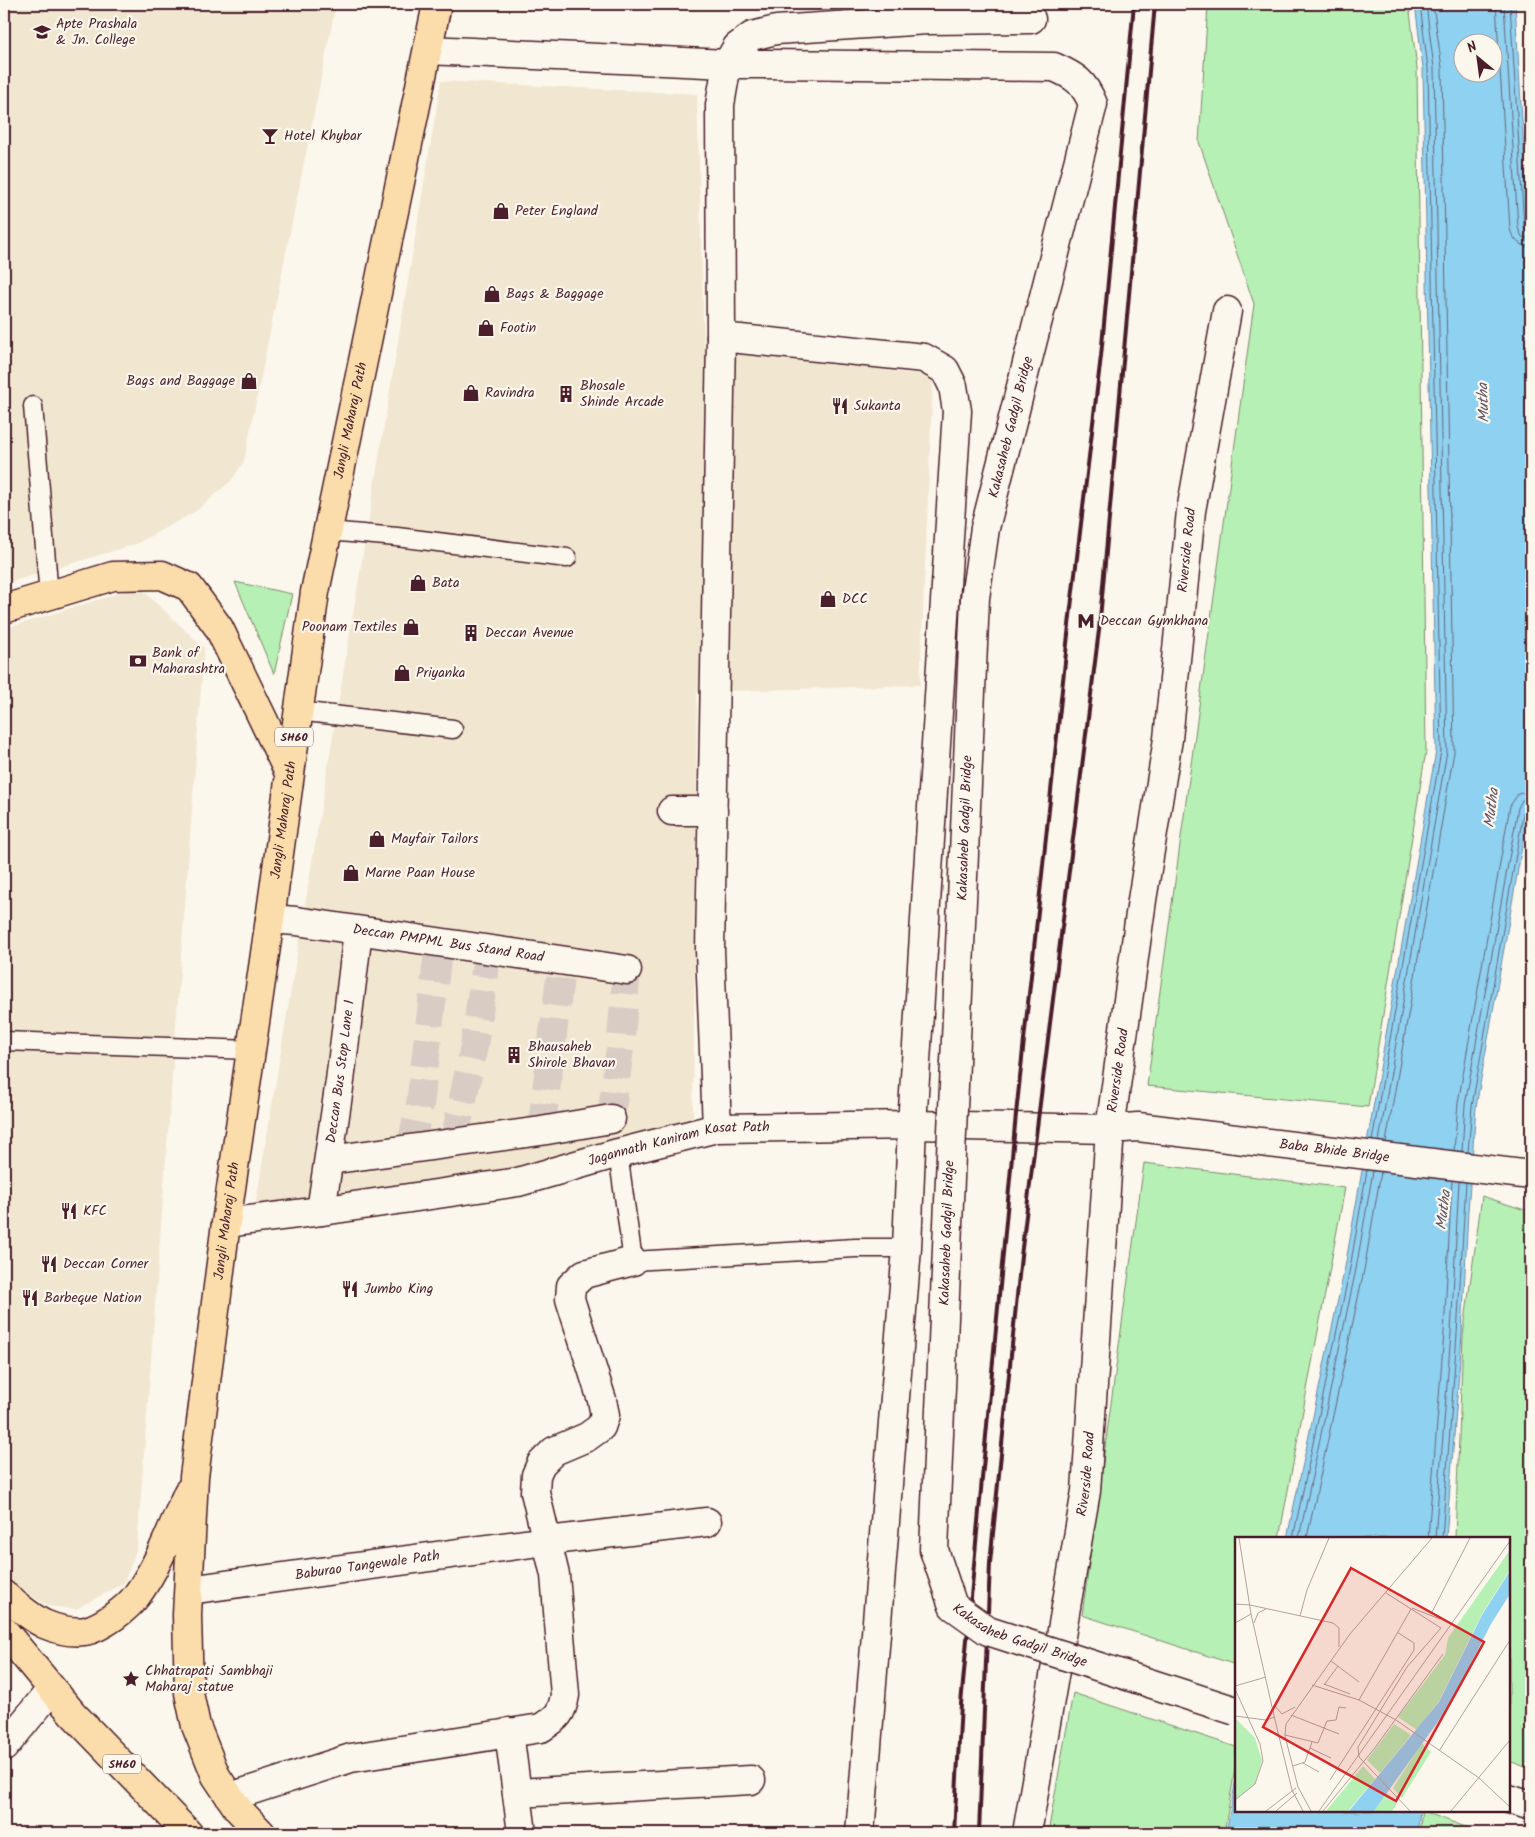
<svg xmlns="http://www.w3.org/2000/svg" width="1535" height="1837" font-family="Kalam,sans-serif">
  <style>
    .built { fill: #f1e6d0 }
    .green { fill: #b6f0b4; stroke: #808870 }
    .water { fill: #8fd1f0; stroke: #738aa1; fill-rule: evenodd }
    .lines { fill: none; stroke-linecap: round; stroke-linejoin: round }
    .shore { stroke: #66667a; stroke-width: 1 }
    .minor-tunnel { stroke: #d8ccc5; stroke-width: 28; stroke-dasharray: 28 14; stroke-linecap: butt }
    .service-casing { stroke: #4a1f2b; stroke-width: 21 }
    .minor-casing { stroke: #4a1f2b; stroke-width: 31 }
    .tertiary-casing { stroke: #4a1f2b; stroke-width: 31 }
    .primary-casing { stroke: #4a1f2b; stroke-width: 31 }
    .service { stroke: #fbf7ec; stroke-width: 18 }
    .minor { stroke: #fbf7ec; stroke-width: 28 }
    .tertiary { stroke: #fbf7ec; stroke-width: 28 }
    .primary { stroke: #fbddab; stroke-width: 28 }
    .rail { stroke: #4a1f2b; stroke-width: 4 }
    .tertiary-bridge-casing { stroke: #4a1f2b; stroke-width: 31; stroke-linecap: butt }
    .tertiary-bridge { stroke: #fbf7ec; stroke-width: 28 }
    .labels { text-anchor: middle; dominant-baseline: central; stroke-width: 4.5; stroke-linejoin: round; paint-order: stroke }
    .shield { fill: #fbf7ec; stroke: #7f6065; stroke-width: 1 }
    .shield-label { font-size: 12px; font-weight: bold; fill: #4a1f2b }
    .poi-label { font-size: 14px; fill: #4a1f2b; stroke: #fbf7ec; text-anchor: start }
    .street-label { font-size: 14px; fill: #4a1f2b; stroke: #fbf7ec }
    .water-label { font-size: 15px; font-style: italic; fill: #5f5466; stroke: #fbf7ec }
    .inset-road { fill: none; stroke: #b4a19f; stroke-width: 1 }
    .view { fill: #d62828; fill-opacity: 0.15; stroke: #d62828; stroke-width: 2.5 }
    .inset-edge { fill: none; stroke: #4a1f2b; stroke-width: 2.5 }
  </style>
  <rect width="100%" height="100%" fill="#fbf7ec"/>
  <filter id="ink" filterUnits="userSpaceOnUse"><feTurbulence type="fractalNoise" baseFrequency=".02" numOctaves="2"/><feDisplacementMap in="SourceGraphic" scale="10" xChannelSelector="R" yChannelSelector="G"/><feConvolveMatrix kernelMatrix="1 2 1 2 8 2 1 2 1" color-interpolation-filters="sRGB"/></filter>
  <g filter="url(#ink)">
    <path class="built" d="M4,4h332l-92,457 -13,20 -35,30 -60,33 -132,40z
      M441,81l256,13 7,253 229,29 -13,309 -223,7 -4,430 -199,53 -239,33z
      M139,587l65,61 -67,900 -13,35 -48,26 -28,-3 -32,-19 -12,-13v-945z"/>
    <path class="green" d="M1208,4h201l8,64 9,683 -58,356 -221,-21 107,-782 -55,-162z
      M235,582l57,12 -18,80z
      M1144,1163l201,25 -66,350h-43v127l-154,-50z
      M1482,1196l49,16v557l-22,-8v-223h-54l8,-202z
      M1073,1693l163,54v17l-12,69h-176z
      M1422,1811l60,22h-63z"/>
    <path class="water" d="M1415,4h100l16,264v528l-55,311 -8,104 -6,123 -16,204h-159l58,-271 91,-516 -13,-683zM1462,42h30v30h-30z
      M1236,1779v32h184l-3,22h-191z"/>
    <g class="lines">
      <path class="shore" d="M1496,4l14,225c3,11 10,17 21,18
        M1504,4l14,224 4,9 9,2
        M1510,4l14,223 2,5 5,1
        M1372,1141l69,-390 -13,-683 -8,-64
        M1379,1141l68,-390 -13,-683 -8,-64
        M1386,1142l68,-390 -12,-684 -9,-64
        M1454,1151l4,-48 52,-297 8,-12 13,-4
        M1462,1151l3,-46 53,-297 4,-8 9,-2
        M1468,1152l4,-46 52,-297 3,-4 4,-1
        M1293,1538l57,-270 17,-98
        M1299,1538l57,-269 17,-98
        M1307,1538l57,-268 17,-98
        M1428,1538l16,-205 8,-153
        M1435,1538l16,-205 8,-152
        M1442,1538l15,-204 9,-152"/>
      <path class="minor-tunnel" d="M611,1119l9,-71 7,-78
        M541,1131l21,-170
        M454,1142l20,-96 14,-96
        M410,1149l10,-44 19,-162"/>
      <g class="service-casing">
        <path id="service" d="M33,406l16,190
          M328,531l69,6 170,21
          M298,711l155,18
          M4,1041l247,9
          M618,1153l15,108 222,-13h52"/>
      </g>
      <g class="minor-casing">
        <g id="minor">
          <path d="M721,337l203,21 21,12 8,16 4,25 -45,714 -5,123 -47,585"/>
          <path d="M672,811h41"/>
          <path id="s1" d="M270,919l26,2 331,49"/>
          <path d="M717,1128l-7,-178 11,-613 -1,-232 7,-41 10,-17 15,-11 24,-6 151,-10 104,-1"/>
          <path id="s2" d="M1110,1129l32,-229 26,-161 23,-228 36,-200"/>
          <path d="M329,1160l212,-29 70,-12"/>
          <path id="s3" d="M321,1211l19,-130 18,-150"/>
          <path id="s4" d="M189,1590l357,-49 161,-19"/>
          <path d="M509,1732l13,101"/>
          <path d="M4,1747l47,-57"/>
          <path d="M517,1793l234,-13"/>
          <path d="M230,1797l121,-39 190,-30c16,-10 21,-14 24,-33l-10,-120 -20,-83 1,-17 5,-11 13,-13 33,-14 14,-10 4,-12 -3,-15 -32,-101 1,-13 13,-12 49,-13"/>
        </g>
      </g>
      <g class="tertiary-casing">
        <g id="tertiary">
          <path d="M428,50l299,14h37"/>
          <path id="s5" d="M226,1223l95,-12 197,-29 100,-29 99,-25 195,-3 198,4 28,-2 393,48"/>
          <path d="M1509,1799l22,7"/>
          <path id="s6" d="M1027,1833l59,-342 24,-362"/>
        </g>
      </g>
      <g class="primary-casing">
        <g id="primary">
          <path d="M4,609l109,-33 49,-1 27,12 30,41 70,145"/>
          <path d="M4,1595c12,10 26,22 40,29 12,5 28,9 41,7 16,-3 43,-23 52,-36 22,-30 36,-70 51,-103"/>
          <path d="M4,1631l68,82 116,120"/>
          <path id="s7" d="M261,1833l-23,-24 -22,-33 -20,-50 -7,-33 -2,-78 7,-138 32,-254 44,-304 45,-327 122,-588"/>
        </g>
      </g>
      <use href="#service" class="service"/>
      <use href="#minor" class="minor"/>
      <use href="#tertiary" class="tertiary"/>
      <use href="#primary" class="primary"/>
      <path class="rail" d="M954,1833l7,-129 55,-590 54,-498 31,-260 33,-352
        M979,1833l11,-270 31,-307 78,-626 56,-626"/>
      <g class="tertiary-bridge-casing">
        <g id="tertiary-bridge">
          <path id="s8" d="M764,64l290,3c21,9 30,15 39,37l-108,424 -10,70 -41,952 19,56 35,25 248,80"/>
        </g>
      </g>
      <use href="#tertiary-bridge" class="tertiary-bridge"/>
    </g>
  </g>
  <defs>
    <g id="school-bare" transform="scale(1.35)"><path d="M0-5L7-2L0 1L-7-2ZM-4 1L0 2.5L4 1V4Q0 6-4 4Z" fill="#4a1f2b" stroke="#fbf7ec" stroke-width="2.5" paint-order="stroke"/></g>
    <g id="bar-bare" transform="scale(1.35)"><path d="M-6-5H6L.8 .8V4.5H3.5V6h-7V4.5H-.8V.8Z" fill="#4a1f2b" stroke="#fbf7ec" stroke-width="2.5" paint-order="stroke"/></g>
    <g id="shop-bare" transform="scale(1.35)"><path d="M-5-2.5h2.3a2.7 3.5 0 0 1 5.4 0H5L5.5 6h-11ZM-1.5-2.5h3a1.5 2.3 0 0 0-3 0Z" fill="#4a1f2b" stroke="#fbf7ec" stroke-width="2.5" paint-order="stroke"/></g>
    <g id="building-bare" transform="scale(1.35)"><path d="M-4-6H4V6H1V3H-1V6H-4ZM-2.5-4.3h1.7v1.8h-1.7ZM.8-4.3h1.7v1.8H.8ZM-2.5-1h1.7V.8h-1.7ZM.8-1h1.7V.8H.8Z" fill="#4a1f2b" stroke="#fbf7ec" stroke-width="2.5" paint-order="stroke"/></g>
    <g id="restaurant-bare" transform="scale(1.35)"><path d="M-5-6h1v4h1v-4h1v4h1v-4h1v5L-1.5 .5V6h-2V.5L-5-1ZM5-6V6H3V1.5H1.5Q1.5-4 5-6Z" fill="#4a1f2b" stroke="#fbf7ec" stroke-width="2.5" paint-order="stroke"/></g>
    <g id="metro-bare" transform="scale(1.35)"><path d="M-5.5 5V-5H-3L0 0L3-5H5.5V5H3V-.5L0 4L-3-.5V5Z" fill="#4a1f2b" stroke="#fbf7ec" stroke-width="2.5" paint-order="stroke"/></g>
    <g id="bank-bare" transform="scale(1.35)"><path d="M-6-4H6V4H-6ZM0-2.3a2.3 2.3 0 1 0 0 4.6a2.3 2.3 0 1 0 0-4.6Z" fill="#4a1f2b" stroke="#fbf7ec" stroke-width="2.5" paint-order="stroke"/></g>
    <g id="sight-bare" transform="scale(1.35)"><path d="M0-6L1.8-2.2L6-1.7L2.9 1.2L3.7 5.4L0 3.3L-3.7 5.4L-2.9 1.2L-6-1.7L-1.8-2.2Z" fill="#4a1f2b" stroke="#fbf7ec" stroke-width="2.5" paint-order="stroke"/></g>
  </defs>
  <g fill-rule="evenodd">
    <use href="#school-bare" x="42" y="32"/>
    <use href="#bar-bare" x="270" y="136"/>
    <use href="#shop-bare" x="501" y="211"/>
    <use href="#shop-bare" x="492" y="294"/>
    <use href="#shop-bare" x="486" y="328"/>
    <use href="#shop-bare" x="249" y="381"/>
    <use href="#shop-bare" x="471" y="393"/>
    <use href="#building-bare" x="566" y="394"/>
    <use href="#restaurant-bare" x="840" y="406"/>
    <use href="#shop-bare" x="418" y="583"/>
    <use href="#shop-bare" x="828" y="599"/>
    <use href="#metro-bare" x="1086" y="621"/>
    <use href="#shop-bare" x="411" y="627"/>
    <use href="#building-bare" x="471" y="633"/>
    <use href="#bank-bare" x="138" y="661"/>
    <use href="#shop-bare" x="402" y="673"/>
    <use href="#shop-bare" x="377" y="839"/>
    <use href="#shop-bare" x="351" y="873"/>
    <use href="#building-bare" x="514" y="1055"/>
    <use href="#restaurant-bare" x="69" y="1211"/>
    <use href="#restaurant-bare" x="49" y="1264"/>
    <use href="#restaurant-bare" x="350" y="1289"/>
    <use href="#restaurant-bare" x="30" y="1298"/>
    <use href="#sight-bare" x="131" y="1679"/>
  </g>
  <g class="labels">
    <g class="shield">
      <rect x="275" y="727.5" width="38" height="19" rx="4"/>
      <rect x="103" y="1754.5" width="38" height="19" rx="4"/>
    </g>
    <g class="shield-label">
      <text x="294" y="737">SH60</text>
      <text x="122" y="1764">SH60</text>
    </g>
    <g class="poi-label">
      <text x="56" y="24">Apte Prashala<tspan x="56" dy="16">&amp; Jn. College</tspan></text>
      <text x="284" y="136">Hotel Khybar</text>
      <text x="515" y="211">Peter England</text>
      <text x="506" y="294">Bags &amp; Baggage</text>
      <text x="500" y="328">Footin</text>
      <text x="235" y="381" text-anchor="end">Bags and Baggage</text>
      <text x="580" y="386">Bhosale<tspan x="580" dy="16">Shinde Arcade</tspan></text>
      <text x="485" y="393">Ravindra</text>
      <text x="854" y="406">Sukanta</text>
      <text x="432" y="583">Bata</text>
      <text x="842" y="599">DCC</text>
      <text x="1100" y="621">Deccan Gymkhana</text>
      <text x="397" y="627" text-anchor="end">Poonam Textiles</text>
      <text x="485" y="633">Deccan Avenue</text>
      <text x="152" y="653">Bank of<tspan x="152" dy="16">Maharashtra</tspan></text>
      <text x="416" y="673">Priyanka</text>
      <text x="391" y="839">Mayfair Tailors</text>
      <text x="365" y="873">Marne Paan House</text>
      <text x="528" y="1047">Bhausaheb<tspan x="528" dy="16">Shirole Bhavan</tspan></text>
      <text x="83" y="1211">KFC</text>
      <text x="63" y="1264">Deccan Corner</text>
      <text x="364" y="1289">Jumbo King</text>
      <text x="44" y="1298">Barbeque Nation</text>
      <text x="145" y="1671">Chhatrapati Sambhaji<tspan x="145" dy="16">Maharaj statue</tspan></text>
    </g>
    <g class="street-label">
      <text stroke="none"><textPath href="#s7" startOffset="1445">Jangli Maharaj Path</textPath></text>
      <text transform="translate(1011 427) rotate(-76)">Kakasaheb Gadgil Bridge</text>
      <text stroke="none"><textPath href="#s2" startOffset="584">Riverside Road</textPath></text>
      <text stroke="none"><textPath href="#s7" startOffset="1040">Jangli Maharaj Path</textPath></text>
      <text transform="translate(965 828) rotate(-88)">Kakasaheb Gadgil Bridge</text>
      <text stroke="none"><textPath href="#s1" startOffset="180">Deccan PMPML Bus Stand Road</textPath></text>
      <text stroke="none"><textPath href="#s3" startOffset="141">Deccan Bus Stop Lane 1</textPath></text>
      <text stroke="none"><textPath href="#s2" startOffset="59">Riverside Road</textPath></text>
      <text stroke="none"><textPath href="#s5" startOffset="461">Jagannath Kaniram Kasat Path</textPath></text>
      <text stroke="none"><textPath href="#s5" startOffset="1120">Baba Bhide Bridge</textPath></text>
      <text stroke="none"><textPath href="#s7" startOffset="635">Jangli Maharaj Path</textPath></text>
      <text transform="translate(947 1233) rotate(-88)">Kakasaheb Gadgil Bridge</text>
      <text stroke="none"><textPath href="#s6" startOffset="364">Riverside Road</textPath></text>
      <text stroke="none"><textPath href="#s4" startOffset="180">Baburao Tangewale Path</textPath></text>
      <text stroke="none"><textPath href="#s8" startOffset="1940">Kakasaheb Gadgil Bridge</textPath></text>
    </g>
    <g class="water-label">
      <text transform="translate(1484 403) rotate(-92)">Mutha</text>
      <text transform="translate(1492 808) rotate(-83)">Mutha</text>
      <text transform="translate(1444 1210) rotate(-83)">Mutha</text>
    </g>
  </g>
  <g transform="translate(1235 1537)">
    <rect width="275" height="275" fill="#fbf7ec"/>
    <path d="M275,13v20l-28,44 -43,87 -22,29 -19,-13 47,-62 3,-17zM0,181l20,20 7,23 -7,23 -20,16zM159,187l17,11 -31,38 -13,-13zM187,206l9,9 -29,46 -9,-10zM128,229l12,13 -27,32h-22zM152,256l10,11 -5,7h-18z" fill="#b6f0b4"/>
    <path d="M275,34v23l-19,30 -42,82 -75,105h-25l90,-109 43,-87z" fill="#8fd1f0"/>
    <path class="inset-road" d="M4,1l12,76 24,106 17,70 11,21M151,56l55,35 -34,39 -49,80 1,10 51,54M0,67l15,1M15,68l83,18 6,5v19M177,71l28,11M196,77l39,-76M65,79l7,-26 22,-52M0,86l16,-9M19,86l4,-10 8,-4M96,124l28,21M89,147l26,10M77,148l47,15 37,20 83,58 31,29M89,148l14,-19M0,149l31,-9M0,152l25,55 3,17 -8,23 -20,16M124,163l52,-91M40,169l7,8 13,-7M56,178l48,19M0,179l31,4 9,-3M50,198l33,8 9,-22 9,-1 3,-13 7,1M75,211l21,10M204,214l71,-111M68,226l16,9M58,229l12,-4 7,-20M95,243l84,-130v-7l-17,-11M31,274l30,-23M41,274l21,-18M76,274l-13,-24 -13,-51 1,-12 64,-90 82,-96M84,274l191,-270M88,274l51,-62 69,-95M216,274l59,-71"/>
    <path class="view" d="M116,31l133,74 -88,159 -133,-74z"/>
    <rect width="275" height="275" class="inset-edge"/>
  </g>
  <rect width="1535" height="1837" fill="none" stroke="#fbf7ec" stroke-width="20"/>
  <rect x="10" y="10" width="1515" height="1817" fill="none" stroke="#4a1f2b" stroke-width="2" filter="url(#ink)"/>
  <g transform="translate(1478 58) rotate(331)"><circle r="24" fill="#fbf7ec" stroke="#b4a19f"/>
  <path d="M0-4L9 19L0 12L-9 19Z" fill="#4a1f2b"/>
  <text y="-8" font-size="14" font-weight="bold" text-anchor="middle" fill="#4a1f2b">N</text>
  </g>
</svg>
